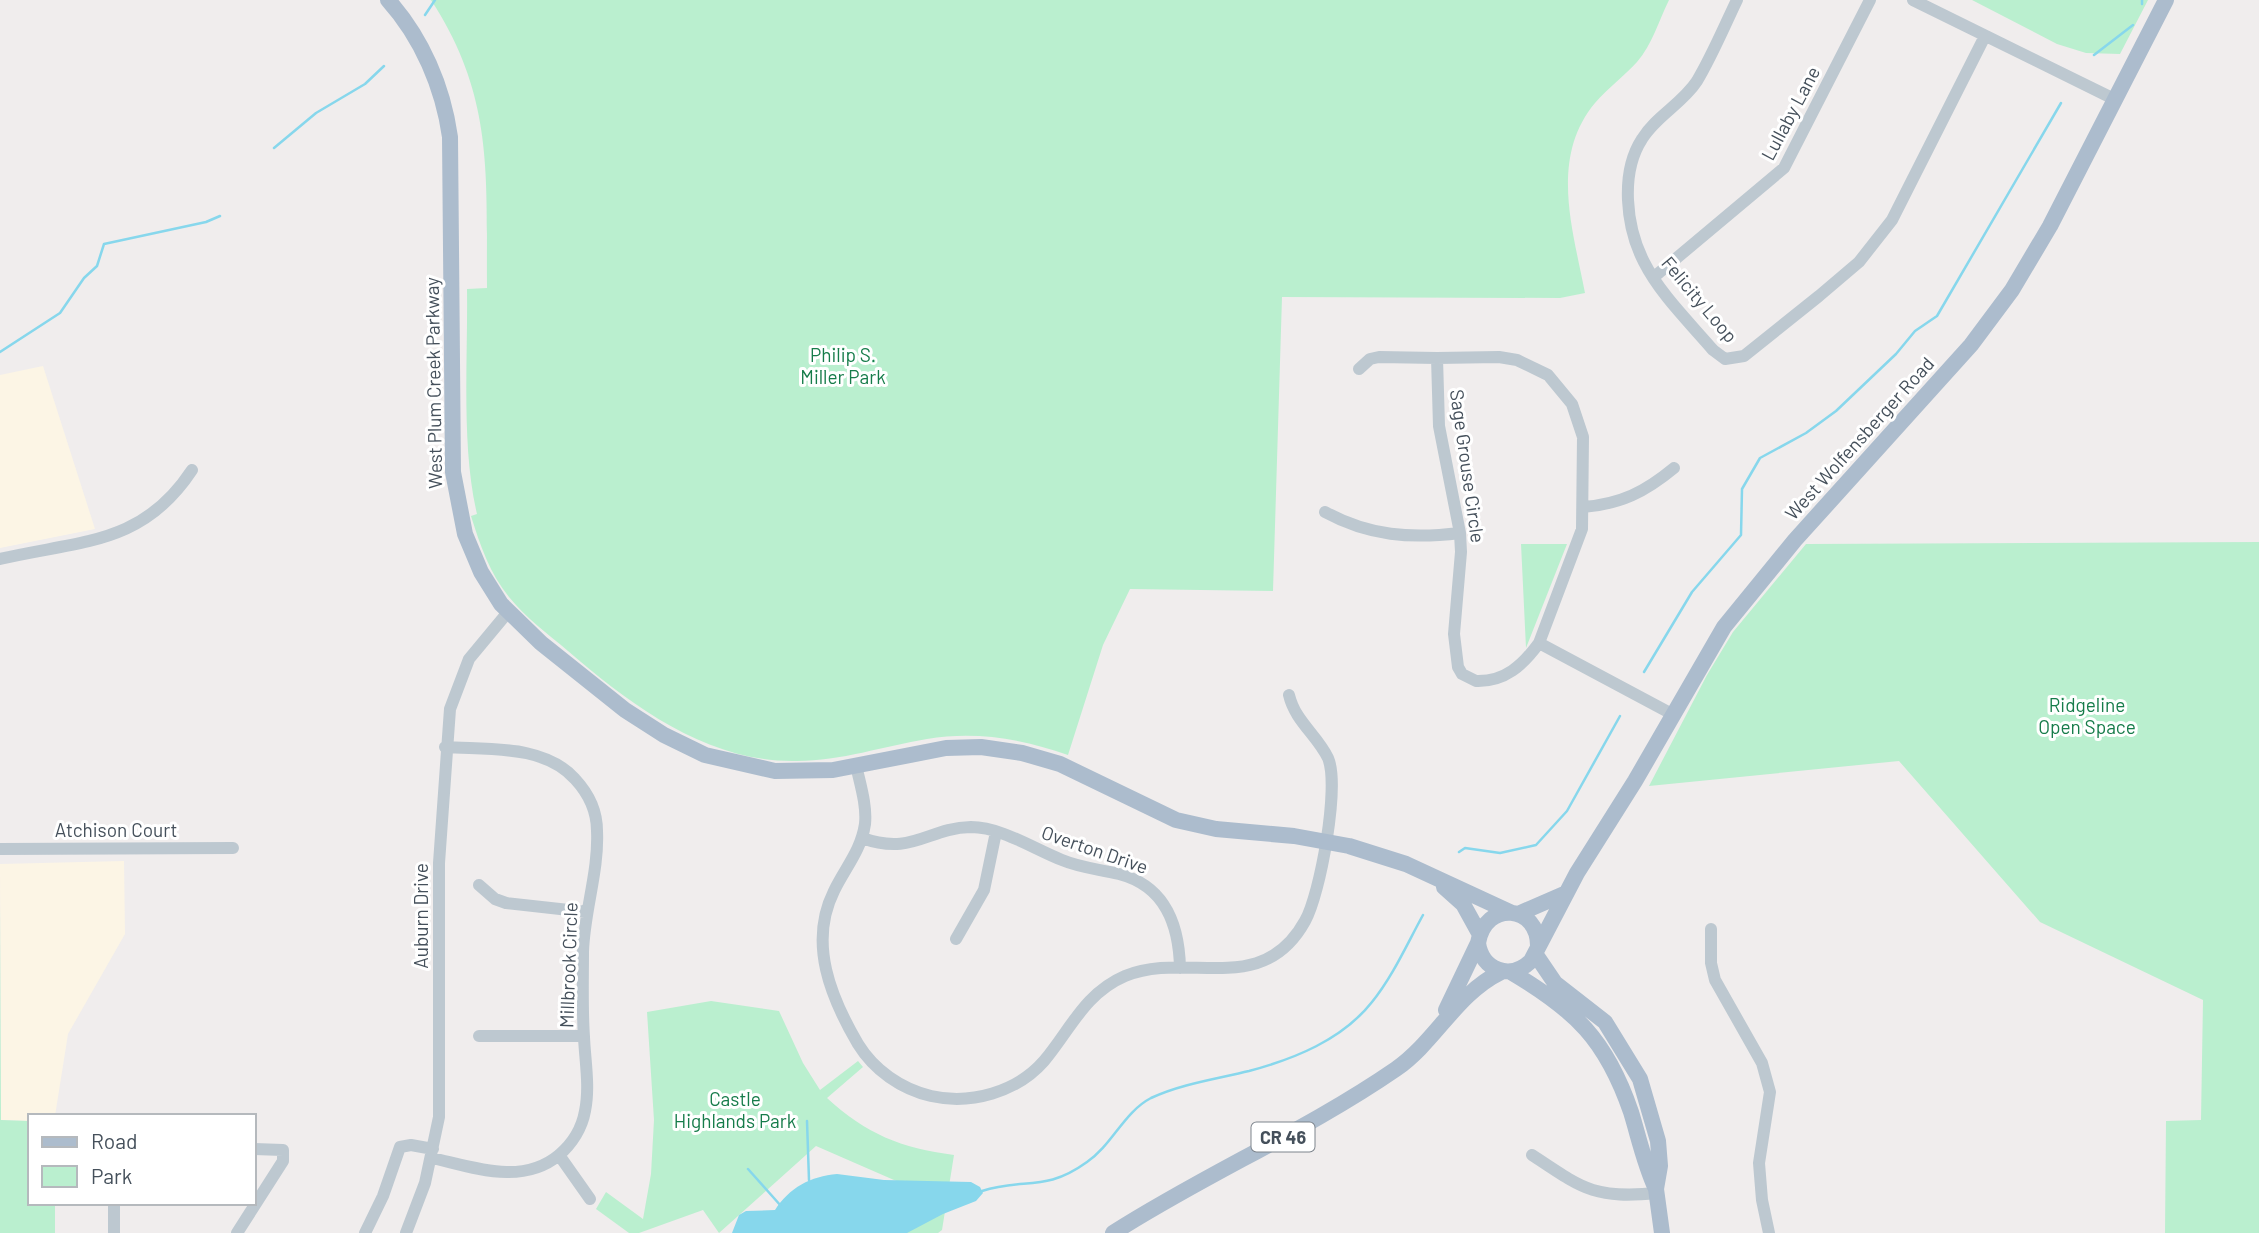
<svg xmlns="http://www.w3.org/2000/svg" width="2259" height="1233" font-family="Barlow,sans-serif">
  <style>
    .commercial { fill: #fcf5e5 }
    .green { fill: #baefcf }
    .water { fill: #87d7ec }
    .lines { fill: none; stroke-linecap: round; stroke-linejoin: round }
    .stream { stroke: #87d7ec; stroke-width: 2.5 }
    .minor { stroke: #bdc8d0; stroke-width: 12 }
    .major { stroke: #acbccd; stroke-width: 16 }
    .labels { text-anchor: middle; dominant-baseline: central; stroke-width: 6; stroke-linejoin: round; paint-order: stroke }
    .shield { fill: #fff; stroke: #7d848c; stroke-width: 2 }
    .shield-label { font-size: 18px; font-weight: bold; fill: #45505b }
    .street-label { font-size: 19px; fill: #45505b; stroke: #fff }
    .park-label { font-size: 19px; fill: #167c4a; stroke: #fff }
  </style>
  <rect width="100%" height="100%" fill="#f0eded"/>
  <path class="commercial" d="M43,366l52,163 -95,19v-173z
    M124,861l1,73 -57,100 -13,82h-25v5l-29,-1 -1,-256z"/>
  <path class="green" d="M431,0h1238c-10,20 -17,45 -32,62 -13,14 -29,26 -42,41 -46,55 -22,127 -10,190l-25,5 -278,-1 -9,294 -143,-2 -27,56 -35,110c-45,-16 -92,-24 -141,-16 -43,7 -86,22 -130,22 -89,2 -165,-55 -229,-110 -20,-17 -43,-34 -59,-54 -19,-23 -29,-52 -38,-81l6,-2c-16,-67 -9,-155 -10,-225l20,-1c-1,-111 8,-190 -56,-288z
    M1972,0h176l-28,54 -34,-1 -29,-9z
    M2259,542v691h-94l1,-112 35,-1 2,-120 -163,-78 -141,-161 -250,25 58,-111 26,-43 73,-88z
    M1521,544h46l-41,104z
    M0,904l1,216 29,1v82h25v30h-55z
    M711,1001l68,10 24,52 17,27 38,-29 5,6 -36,31c39,36 74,50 127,57l-12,75 -4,3h-36l8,-46 -94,-41 -97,87 -16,-23 -64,23h-10l-33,-24 10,-17 37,27 8,-45 3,-54 -7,-108z"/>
  <path class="water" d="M837,1174l47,6 87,2 9,5 3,6 -7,8 -33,13 -36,19h-175l7,-18 7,-4 29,-1c14,-22 36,-34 62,-36z"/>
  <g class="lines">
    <path class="stream" d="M2142,4v-4
      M425,15l10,-15
      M2094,55l39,-30
      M274,148l42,-35 49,-29 19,-18
      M0,352l60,-39 24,-35 13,-12 7,-22 102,-22 14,-6
      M1644,672l48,-80 49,-57 1,-46 18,-31 46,-25 30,-22 60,-57 19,-23 22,-15 124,-213
      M1459,852l6,-4 35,5 36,-8 31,-34 53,-95
      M807,1121l2,59
      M748,1169l33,37
      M982,1191c43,-14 62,2 105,-29 25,-17 37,-50 64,-64 30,-14 65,-19 98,-27 45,-12 93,-31 123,-69 21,-26 35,-58 51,-87"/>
    <path class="minor" d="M1737,0c-13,27 -25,56 -40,81 -15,23 -41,35 -55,58 -22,34 -16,88 2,123 16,32 46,61 69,88l12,9 19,-3 75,-60 40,-34 33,-42 93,-184
      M1913,0l201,99
      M1654,277l130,-109 86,-168
      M1499,357l18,3 31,15 24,29 11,33 -1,92 -43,114c-16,22 -34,39 -63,38l-14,-7 -4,-7 -4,-33 7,-82 -1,-19 -21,-107 -2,-68z
      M1359,369l11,-10 9,-2 58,1
      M1583,507c38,-3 62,-15 91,-39
      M1325,512c44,24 86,27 135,21
      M0,559c80,-19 142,-13 192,-89
      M1539,643l133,71
      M856,765c4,19 11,40 9,59 -4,27 -20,44 -31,67 -26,52 -3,107 24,153 16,26 43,45 73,52 40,9 86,-4 113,-35 26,-31 41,-68 81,-85 62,-26 137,23 180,-55 15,-26 35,-135 23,-163 -11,-23 -33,-37 -39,-63
      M862,838c51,18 65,-10 109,-11 30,0 63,22 91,33 19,8 37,9 57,14 46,12 60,50 61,94
      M0,849l233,-1
      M479,885l16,14 11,4 81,9
      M1711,929v34l4,17 47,83 8,29 -11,71 3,37 7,33
      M956,939l28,-49 12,-58
      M479,1036h104
      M559,1155l31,44
      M1532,1155c51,34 62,44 125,38
      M432,1158c41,9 90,28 127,-3 13,-11 23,-27 26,-44 5,-24 0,-50 -1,-74 -2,-28 -1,-57 -1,-85 1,-40 16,-81 14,-121 0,-20 -9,-38 -22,-52 -31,-35 -88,-29 -130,-32
      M114,1203v30
      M237,1233l46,-72v-11l-29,-1
      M365,1233l18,-37 17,-49 11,-2 22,4
      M406,1233l19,-50 14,-66v-254l11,-154 19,-50 39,-47"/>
    <path class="major" d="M388,0c34,38 55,87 62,137l3,335 12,62 16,38 20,32 40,39 84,67 39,25 41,20 70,16 58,-1 113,-22 35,-1 41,6 38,11 116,56 40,9 78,7 55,10 57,18 106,49
      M1444,887l19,17 16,29
      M1518,914l46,-20
      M1538,947c1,-43 -53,-47 -60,-4 4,27 32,38 53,18l46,-88 58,-92 89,-154 71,-87 176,-195 41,-55 38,-64 116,-226
      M1536,955l19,28 50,39 35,57 18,62 2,25 -4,23 6,44
      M1511,972c64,38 95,67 120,140 8,26 13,51 25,77
      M1446,1010l32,-67
      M1113,1233c92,-59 193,-102 283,-164 40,-28 60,-75 105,-97"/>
  </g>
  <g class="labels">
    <rect class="shield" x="1251.5" y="1122.5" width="63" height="29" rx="5"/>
    <g class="shield-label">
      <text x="1283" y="1137">CR 46</text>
    </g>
    <g class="street-label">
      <text transform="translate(1790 113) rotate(-62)">Lullaby Lane</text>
      <text transform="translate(1700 299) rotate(50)">Felicity Loop</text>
      <text transform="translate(433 383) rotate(-91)">West Plum Creek Parkway</text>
      <text transform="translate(1859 438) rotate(-48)">West Wolfensberger Road</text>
      <text transform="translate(1468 466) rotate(82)">Sage Grouse Circle</text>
      <text x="116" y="829">Atchison Court</text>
      <text transform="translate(1095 849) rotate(19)">Overton Drive</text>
      <text transform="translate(420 916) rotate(-90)">Auburn Drive</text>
      <text transform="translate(568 965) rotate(-88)">Millbrook Circle</text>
    </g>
    <g class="park-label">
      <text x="843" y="354">Philip S.<tspan x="843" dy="22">Miller Park</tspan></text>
      <text x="2087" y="704">Ridgeline<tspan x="2087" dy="22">Open Space</tspan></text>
      <text x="735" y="1098">Castle<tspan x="735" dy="22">Highlands Park</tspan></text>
    </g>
  </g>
  <rect x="28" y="1114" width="228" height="91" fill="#ffffff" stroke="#b5b9bd" stroke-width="2"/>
  <rect x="42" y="1137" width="35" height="10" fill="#acbccd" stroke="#b5b9bd" stroke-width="2"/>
  <text x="91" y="1149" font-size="21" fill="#45505b">Road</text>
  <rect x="42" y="1166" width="35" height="21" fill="#baefcf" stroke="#b5b9bd" stroke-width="2"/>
  <text x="91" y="1184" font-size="21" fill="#45505b">Park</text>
</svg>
